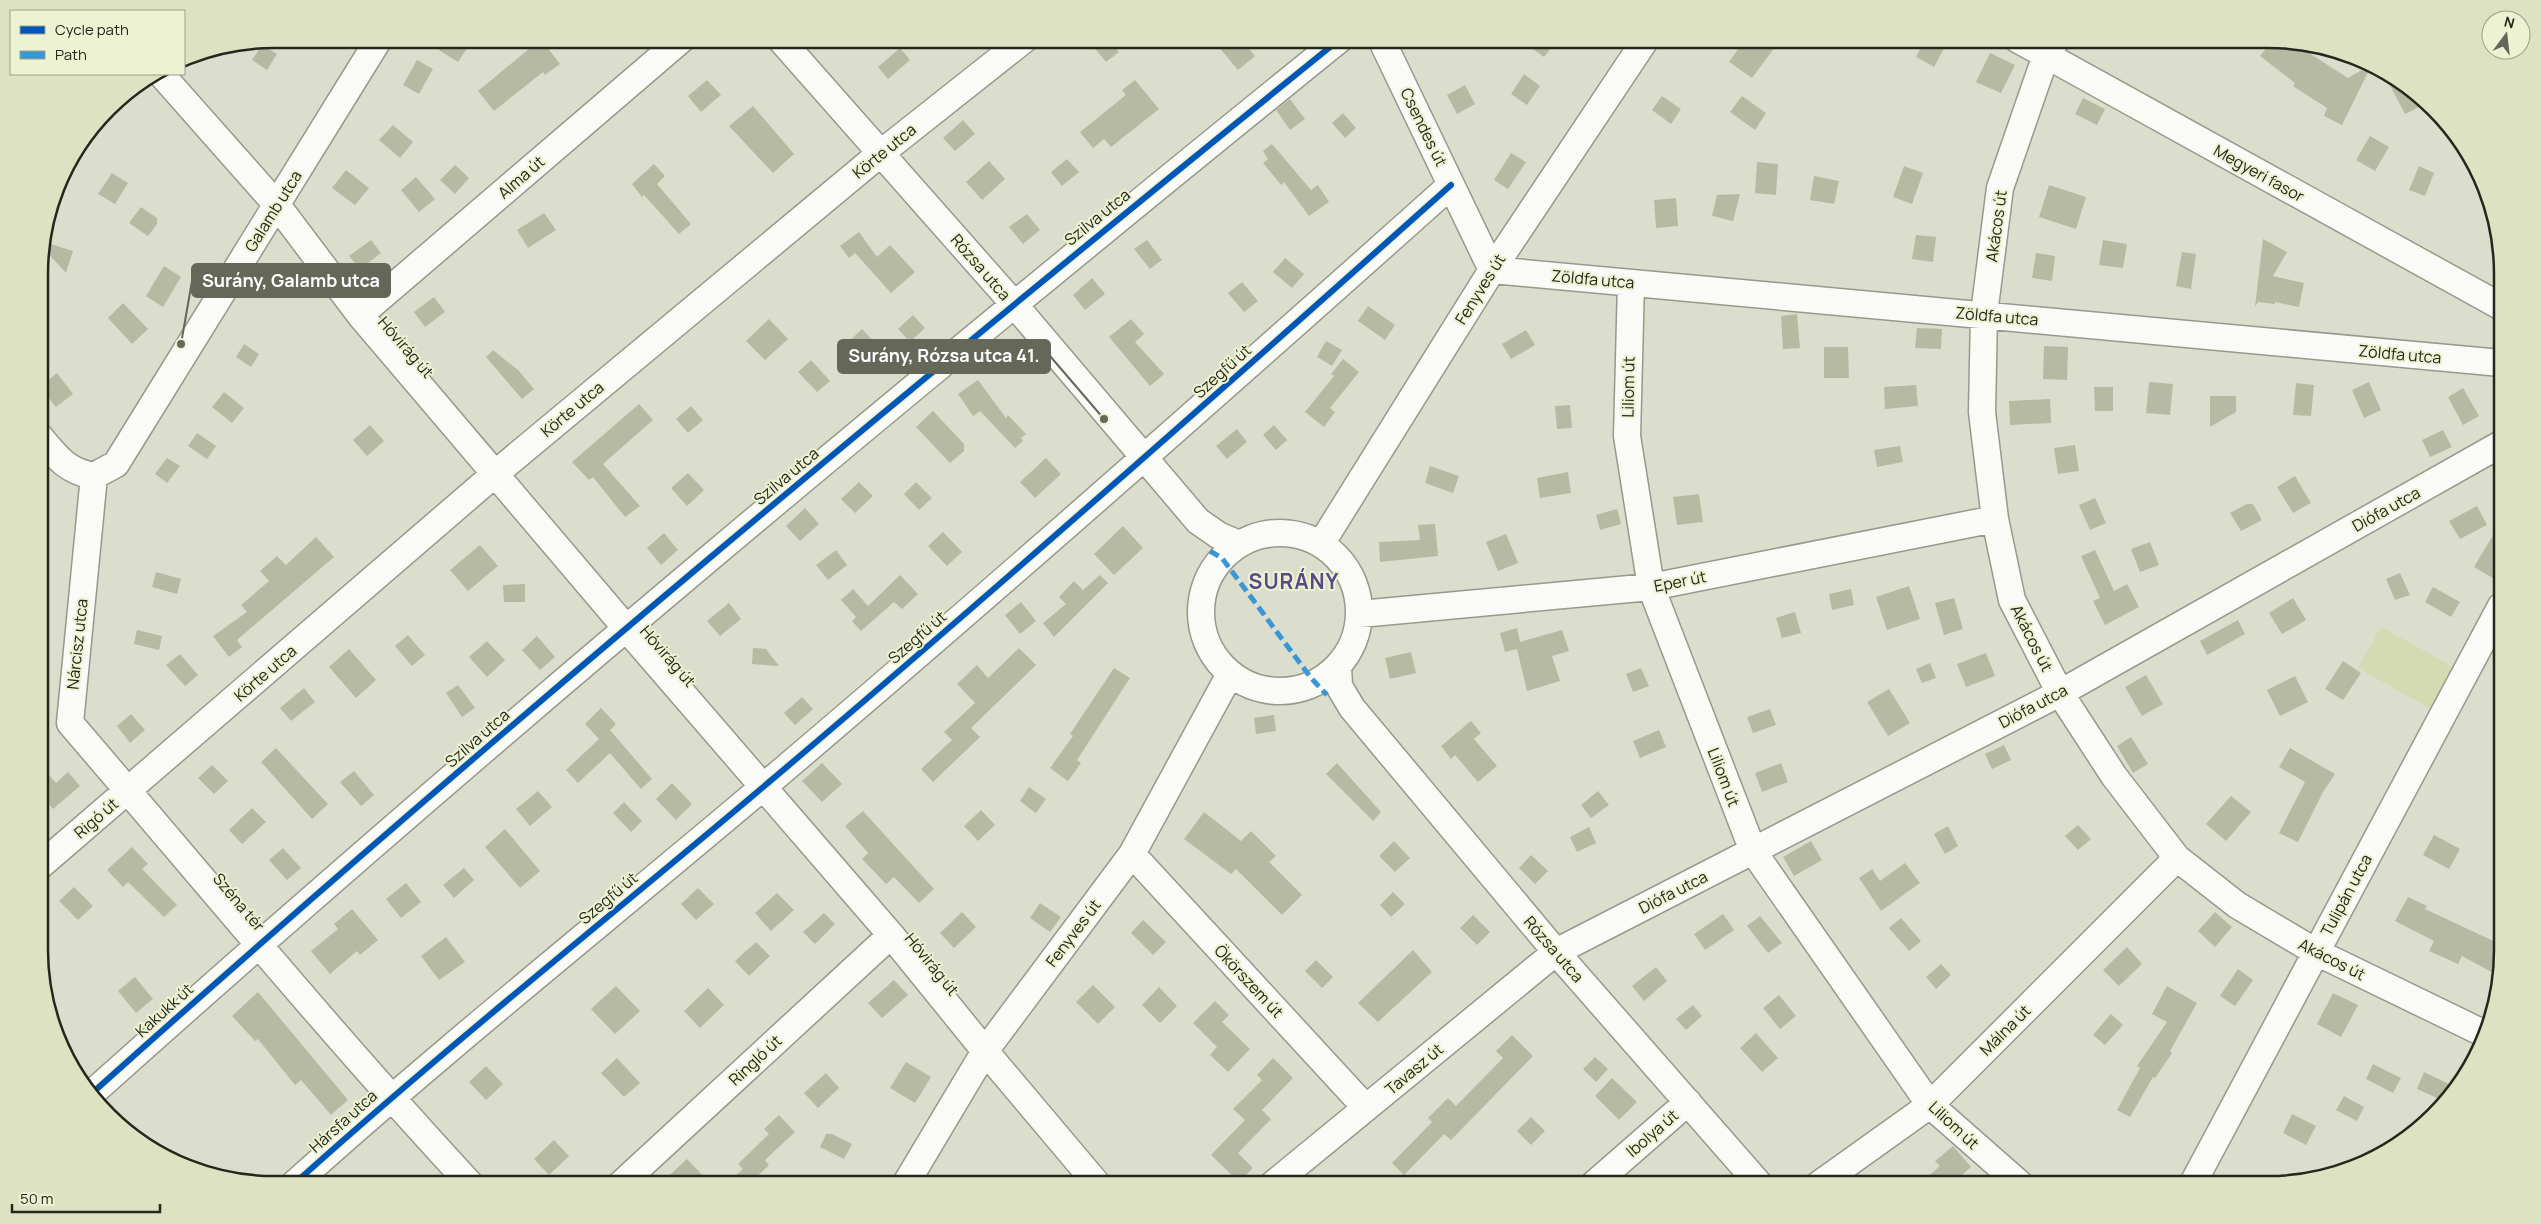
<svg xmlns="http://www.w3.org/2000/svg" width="2541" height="1224" font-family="Manrope,sans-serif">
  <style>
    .green { fill: #d4dab2 }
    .building { fill: #b7baa2 }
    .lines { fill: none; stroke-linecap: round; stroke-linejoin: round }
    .minor-casing { stroke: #96998b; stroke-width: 29 }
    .minor { stroke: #fafaf7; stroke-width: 26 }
    .quiet { stroke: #3b96d4; stroke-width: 5; stroke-dasharray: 10 5; stroke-linecap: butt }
    .cycleway-casing { stroke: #edf2d2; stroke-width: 9 }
    .cycleway { stroke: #0057b8; stroke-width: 6 }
    .labels { text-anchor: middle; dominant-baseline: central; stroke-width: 4; stroke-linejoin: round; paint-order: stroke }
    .street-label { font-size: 16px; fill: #25271b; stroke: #edf2d2 }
    .district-label { font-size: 21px; font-weight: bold; letter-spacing: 1px; fill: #594987; stroke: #edf2d2 }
    .rim { fill: none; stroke: #25271b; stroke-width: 2.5 }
    .leader { fill: none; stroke: #656759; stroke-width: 2 }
    .callout-dot { fill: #656759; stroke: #edf2d2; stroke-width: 2 }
    .callout { fill: #656759; stroke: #656759; stroke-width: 2 }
    .callout-label { font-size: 18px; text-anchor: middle; font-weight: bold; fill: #fff }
  </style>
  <rect width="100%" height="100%" fill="#dbdecc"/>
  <path class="green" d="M2381,627l78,43 -23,42 -78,-44z"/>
  <path class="building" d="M446,39h27l-15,23 -19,-12z
    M541,39l19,25 -15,11 -2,-3 -49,39 -16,-20z
    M1101,39h7l11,13 -13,10 -13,-16z
    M1212,39h29l14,17 -17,14z
    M1519,39h39l-14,18z
    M1745,39h36l-29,39 -23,-16z
    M1925,39h24l-15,28 -18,-10z
    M2273,40l25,6 50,32 24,-14 -30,61 -18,-9 3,-8 -34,-22 2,-3 -35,-27z
    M262,45l15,9 -10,16 -15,-10z
    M900,48l10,12 -22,19 -10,-12z
    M1990,53l25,12 -14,28 -25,-11z
    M417,60l16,9 -14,25 -16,-9z
    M2382,70l40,27 5,6 -22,11z
    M1524,74l16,12 -13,19 -16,-11z
    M707,80l14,15 -20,17 -13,-16z
    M1135,80l24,29 -48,38 -7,-8 -11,9 -13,-16 46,-37 -4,-5z
    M1465,85l10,19 -18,10 -10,-19z
    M1662,96l19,13 -10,15 -19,-14z
    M1742,96l24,17 -11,17 -25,-18z
    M2083,98l22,11 -8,16 -22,-11z
    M1290,99l15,20 -15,11 -14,-20z
    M753,106l41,48 -21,19 -44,-47z
    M1343,113l13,15 -11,10 -13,-15z
    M963,120l12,14 -20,17 -12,-13z
    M393,125l20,17 -13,16 -21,-18z
    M2370,136l19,11 -14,24 -19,-11z
    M1272,144l39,46 7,-5 11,17 -20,14 -25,-34 -3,3 -18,-22 5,-4 -5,-8z
    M1511,153l15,9 -18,27 -14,-9z
    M1067,159l12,13 -17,14 -11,-14z
    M989,161l16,18 -23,21 -16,-18z
    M1757,162l21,2 -2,31 -21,-2z
    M654,164l11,12 -8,8 34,40 -12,10 -35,-39 -2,2 -10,-13z
    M455,165l14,13 -14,16 -15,-14z
    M1904,166l19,7 -11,31 -19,-7z
    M2419,166l15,7 -9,23 -16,-6z
    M346,170l23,18 -14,17 -23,-17z
    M112,173l16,10 -13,21 -17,-10z
    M1814,176l25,5 -5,23 -24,-4z
    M416,177l19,22 -16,13 -18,-22z
    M2049,185l37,12 -10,32 -37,-12z
    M1740,194l-7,27 -21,-5 5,-21z
    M1676,198l2,28 -22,2 -2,-28z
    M141,207l16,11v6l-9,12 -19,-13z
    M544,213l12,17 -28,18 -11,-18z
    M1027,214l13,16 -17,14 -14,-17z
    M859,232l18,25 13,-12 25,27 -24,21 -36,-40 -6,5 -9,-12z
    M1916,235l20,2 -3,25 -21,-3z
    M2263,239l24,13 -14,24 31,7 -5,24 -24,-5v2l-17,-2 -3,5z
    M371,240l10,13 -21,16 -11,-13z
    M1147,240l15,20 -12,9 -16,-20z
    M2103,240l24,4 -4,24 -24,-3z
    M44,242l29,9 -7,22 -24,-26z
    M2182,252l14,2 -5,35 -15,-3z
    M2036,253l19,3 -3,25 -20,-3z
    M1285,258l19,16 -12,14 -19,-16z
    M164,266l17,11 -18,30 -17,-11z
    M1092,278l13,16 -20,16 -12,-15z
    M1242,282l16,19 -14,11 -16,-19z
    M434,297l11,15 -20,15 -11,-15z
    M123,303l25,26 -16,15 -24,-26z
    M1368,306l27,19 -10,15 -27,-19z
    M1797,314l3,34 -17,1 -2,-33z
    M913,315l12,13 -15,14 -12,-13z
    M769,319l19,20 -23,21 -19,-19z
    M1131,319l13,15 -9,8 29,32 -14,12 -41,-49z
    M1917,328l25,1 -1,20 -26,-1z
    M862,329l13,14 -19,18 -13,-14z
    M1526,330l9,15 -24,14 -9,-15z
    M1326,341l16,9 -10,16 -15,-9z
    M244,344l15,10 -8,13 -15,-10z
    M2044,346l24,1 -1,33 -24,-1z
    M1824,347h24l1,31h-25z
    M493,350l26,21 15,18 -12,10 -36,-42z
    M1343,359l16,13 -29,36 5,4 -11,15 -19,-15 29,-36 -3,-2z
    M811,360l19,21 -13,11 -19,-20z
    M57,373l16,21 -17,13 -16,-20z
    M978,380l28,38 2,-3 18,19 -5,4 2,3 -8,7 -35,-37 -7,5 -15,-22z
    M2149,382l24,2 -3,31 -24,-2z
    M2369,382l12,28 -17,8 -12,-28z
    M2296,383l18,2 -3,31 -18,-1z
    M1916,385l2,21 -33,3 -1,-22z
    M2094,387h19v24h-18z
    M2463,388l16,28 -16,9 -15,-28z
    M224,392l20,16 -12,15 -20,-16z
    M2210,396h26v16l-26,15z
    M2050,399l1,24 -41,2 -1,-24z
    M639,404l14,16 -50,44 37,42 -15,11 -32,-40 -4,3 -17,-18z
    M1570,405l2,23 -15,1 -2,-23z
    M691,406l12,14 -15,13 -12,-14z
    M933,411l31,33v7l-14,12 -34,-36z
    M370,425l14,16 -17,15 -14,-16z
    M1274,425l13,15 -11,10 -13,-15z
    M1237,429l10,13 -20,17 -11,-13z
    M2443,430l9,17 -22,10 -8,-17z
    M197,433l19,13 -9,13 -19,-13z
    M2075,445l4,26 -21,3 -4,-26z
    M1900,446l3,16 -26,5 -3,-17z
    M167,458l13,8 -13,17 -12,-9z
    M1046,458l15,16 -26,24 -15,-16z
    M1430,466l29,10 -6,17 -28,-10z
    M1568,472l3,21 -31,5 -3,-20z
    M688,473l16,17 -17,16 -16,-18z
    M2295,476l16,27 -18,10 -16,-26z
    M859,482l14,14 -18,17 -14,-14z
    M916,482l16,16 -13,12 -15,-16z
    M1699,494l4,28 -26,3 -4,-28z
    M2095,498l11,25 -16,7 -11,-25z
    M2247,504h6l9,16 -21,11 -11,-18z
    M2477,506l10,19 -27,14 -11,-18z
    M805,508l14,16 -19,17 -14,-15z
    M1617,509l4,15 -21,6 -4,-15z
    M2501,522v61l-27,-16z
    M1435,524l3,32 -58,6 -1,-20 41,-2 -2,-15z
    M1123,526l20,22 -29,27 -20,-21z
    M943,532l19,20 -15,14 -19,-20z
    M664,533l14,17 -17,15 -14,-17z
    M1506,534l12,29 -20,8 -12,-29z
    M316,537l18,20 -97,83 5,7 -13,10 -16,-21 34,-24 -6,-7 28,-24 -9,-10 17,-15 9,9z
    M2150,542l9,23 -19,7 -9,-23z
    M480,545l18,21 -30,25 -18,-21z
    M836,550l11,15 -19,15 -12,-15z
    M2095,550l19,41 13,-7 12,23 -34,18 -12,-24 7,-3 -19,-42z
    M156,572l25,7 -4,15 -25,-7z
    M2400,573l10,22 -15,5 -9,-21z
    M900,575l18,19 -16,15 -8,-7 -33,29 -9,-10 4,-4 -15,-17 12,-11 15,17z
    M1100,575l8,8 -54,54 -11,-14 23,-19 -7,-7 15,-16 9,9z
    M525,584v18h-21l-1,-17z
    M1909,586l11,33 -33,11 -11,-33z
    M2433,587l27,15 -9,15 -26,-15z
    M1851,589l3,16 -22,5 -3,-16z
    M1954,598l9,31 -19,6 -9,-32z
    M2293,598l13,22 -24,14 -13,-21z
    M1021,602l15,19 -16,13 -15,-19z
    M729,603l12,16 -21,17 -13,-15z
    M1795,612l6,21 -19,5 -6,-20z
    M2238,620l7,14 -38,21 -7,-14z
    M1517,628l3,14 42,-12 7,21 -17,5 8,25 -33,10 -10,-42 -12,3 -5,-19z
    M137,630l25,6 -3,14 -25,-6z
    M408,635l17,20 -13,11 -17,-20z
    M537,636l18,21 -15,13 -18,-20z
    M487,641l18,19 -18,17 -18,-20z
    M753,648l13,1 13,17 -27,-2z
    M1019,648l17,17 -65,63 9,9 -47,45 -12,-13 31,-29 -8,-8 31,-29 -18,-19 20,-19 11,13z
    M349,649l27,31 -20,18 -27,-31z
    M1411,652l5,21 -26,6 -5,-21z
    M1986,653l9,23 -29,11 -9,-23z
    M180,654l18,21 -13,11 -19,-21z
    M2343,661l18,12 -18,27 -18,-11z
    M1930,663l6,15 -14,5 -6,-14z
    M1114,668l16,10 -53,82 4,3 -13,18 -18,-13 23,-32 -3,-2z
    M1641,668l8,18 -16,6 -7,-18z
    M2146,675l17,29 -21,12 -17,-29z
    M2295,676l13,26 -28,14 -13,-26z
    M458,685l17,23 -13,9 -16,-24z
    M304,688l11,14 -24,19 -11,-13z
    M1889,689l21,34 -22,13 -21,-34z
    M802,697l11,12 -18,16 -11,-12z
    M601,708l15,16 -6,6 42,49 -11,10 -31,-36 -32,30 -12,-13 33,-31 -14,-15z
    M1770,709l6,16 -23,8 -6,-16z
    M131,714l14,16 -15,13 -13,-17z
    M1274,715l2,16 -20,3 -2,-16z
    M1471,721l10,12 -7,6 23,27 -19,16 -23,-27 -4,4 -10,-13z
    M1659,730l7,17 -26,11 -7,-17z
    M2131,737l17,27 -15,9 -16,-27z
    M2004,745l7,15 -19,9 -7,-15z
    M276,748l52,56 -16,15 -51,-57z
    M2290,748l45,26 -12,18 -25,50 -19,-9 26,-51 -26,-15z
    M822,763l20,21 -20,18 -20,-21z
    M1337,763l44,49 -8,9 -47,-47z
    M1781,763l7,19 -26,10 -7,-19z
    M40,765l16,18 12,-11 12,14 -27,23 -13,-15z
    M212,765l16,16 -14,13 -16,-16z
    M354,771l20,24 -13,11 -21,-24z
    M672,783l20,21 -16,16 -20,-21z
    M1029,787l17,12 -10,14 -16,-12z
    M538,791l14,16 -22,19 -14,-17z
    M1598,791l11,14 -18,13 -10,-13z
    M2231,796l20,16 -25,29 -20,-17z
    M624,802l18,19 -11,11 -18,-19z
    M252,808l14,14 -24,22 -13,-14z
    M981,810l14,15 -17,16 -14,-15z
    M863,811l71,78 -15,14 -25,-26 -8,7 -24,-25 6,-6 -23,-27z
    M1204,812l37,29 10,-10 25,25 -7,6 33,33 -20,20 -46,-46 -5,5 -47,-35z
    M2078,825l13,14 -13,11 -13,-14z
    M1948,826l10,20 -13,8 -11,-20z
    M1589,827l7,16 -19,9 -7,-15z
    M505,829l35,42 -20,17 -35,-41z
    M2434,835l26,14 -11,20 -26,-14z
    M1394,841l16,17 -15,14 -16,-16z
    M1811,841l11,19 -28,16 -11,-19z
    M132,847l16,17 -6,5 35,36 -13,12 -36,-35 -5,5 -16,-17z
    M283,848l18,20 -14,12 -18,-20z
    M1531,855l17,16 -13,13 -16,-16z
    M1905,863l15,20 -39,28 -22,-33 13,-9 8,12z
    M464,868l10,12 -20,18 -11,-13z
    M406,883l15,19 -20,16 -15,-19z
    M74,887l19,19 -15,14 -19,-19z
    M698,888l16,16 -18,16 -15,-16z
    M1393,892l12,12 -14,13 -11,-12z
    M777,893l17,17 -23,21 -16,-18z
    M2408,897l19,9 -2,3 77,36 -5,30 -35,-19 -4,8 -29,-13 5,-10 -39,-20z
    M1040,903l21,14 -11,15 -20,-14z
    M352,909l26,31 -18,15 -3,-4 -27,23 -19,-23 27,-22 -4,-5z
    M962,912l14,15 -22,21 -14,-15z
    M2215,912l17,15 -17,20 -17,-16z
    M824,913l11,11 -20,20 -12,-12z
    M1723,914l11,16 -29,20 -11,-16z
    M1473,915l17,17 -13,13 -17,-17z
    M1760,916l22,27 -14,10 -21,-27z
    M1901,918l20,23 -12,10 -20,-23z
    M1143,920l23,22 -13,13 -22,-22z
    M446,937l19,25 -26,18 -18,-24z
    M756,942l14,14 -21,20 -14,-15z
    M2127,947l15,17 -23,22 -16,-16z
    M1413,950l19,22 -54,50 -20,-19z
    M1316,960l17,17 -11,11 -17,-17z
    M1941,964l10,11 -15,14 -10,-12z
    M1656,967l11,14 -23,20 -12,-15z
    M2238,969l15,11 -18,26 -15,-10z
    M135,977l18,22 -17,14 -18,-22z
    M894,980l14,15 -26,23 -14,-15z
    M1093,985l22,22 -17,17 -22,-22z
    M616,986l24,25 -25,23 -24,-25z
    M2167,986l30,17 -27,48 2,2 -17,25 -2,-1 -23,40 -13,-7 23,-42 -3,-2 30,-44 -15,-8z
    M1159,987l18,19 -17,17 -18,-18z
    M708,988l16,17 -24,23 -16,-17z
    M258,992l90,108 -17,15 -30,-35 -6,5 -37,-46 -3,2 -23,-25z
    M2333,993l25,12 -17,32 -24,-13z
    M1779,995l17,21 -16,13 -17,-21z
    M1215,1001l14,14 -7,7 28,27 -22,23 -18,-17 7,-8 -24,-24z
    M1693,1005l9,11 -16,14 -10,-11z
    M2111,1014l12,11 -18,20 -12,-10z
    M1756,1033l22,25 -16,14 -22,-24z
    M1512,1035l21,21 -82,84 -7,-6 -40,41 -12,-12 40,-41 -4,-4 20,-20 8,8 47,-48 -7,-7z
    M1595,1057l13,12 -12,13 -13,-13z
    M617,1058l23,25 -16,14 -23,-24z
    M1273,1058l20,20 -31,32 9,9 -33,34 15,15 -14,14 -28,-27 34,-35 -12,-11 29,-29 -5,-5z
    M906,1062l25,15 -16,26 -25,-15z
    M2373,1064l28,14 -8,15 -27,-14z
    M486,1066l17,18 -17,16 -17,-18z
    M2424,1072l27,13 -7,16 -27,-12z
    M826,1073l13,15 -21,20 -14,-15z
    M1612,1078l25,24 -18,18 -24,-24z
    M2344,1096l20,11 -7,14 -21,-11z
    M2292,1114l24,12 -10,19 -23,-12z
    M779,1115l16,17 -30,28 4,5 -21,20h-22l17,-16 -5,-5 31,-30 -5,-5z
    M1531,1117l14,14 -14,14 -14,-14z
    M826,1134h6l20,10 -8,15 -24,-12z
    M554,1140l15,16 -20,19 -15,-16z
    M1953,1146l18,21 -20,18h-33l22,-19 -5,-5z
    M687,1159l25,26h-53z"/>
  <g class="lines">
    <g class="minor-casing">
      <path id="minor" d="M780,39l233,264 185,218 20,14 21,9
        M1381,39l111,231 1009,93
        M2017,39l483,267
        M2057,39l-11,16 -46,133 -16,126 -2,98 13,107 17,81 48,93 54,83 63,82 60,47 79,47 167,81
        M161,74l116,131 83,110 266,313 265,307 94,116 113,134
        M1631,283l-4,153 24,151 102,264 177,254 91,80
        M360,315l322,-276
        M40,437c17,20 26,34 54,39
        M94,476l-24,247c133,155 262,312 401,462
        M94,476l22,-12 263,-425
        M1201 612a79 79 0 1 1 158 0a79 79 0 1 1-158 0Z
        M1321,544l171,-274 154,-231
        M1360,614l291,-27 344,-68
        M1338,667l1,19 13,22 204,244 204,233
        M1132,854l234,254
        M41,865l455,-392 385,-320 144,-114
        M90,1095c406,-364 826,-713 1250,-1056
        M293,1185c152,-137 313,-265 469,-397 233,-197 462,-400 689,-603
        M620,1185l271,-250
        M905,1185l80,-134 147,-197 98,-180
        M1272,1185l284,-233 504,-259 441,-249
        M1593,1185l95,-83
        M1818,1185l112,-80 247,-247
        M2192,1185l309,-579"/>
    </g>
    <use href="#minor" class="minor"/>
    <path class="quiet" d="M1210,551l12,7 89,120 16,17"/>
    <g class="cycleway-casing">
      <path id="cycleway" d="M90,1095c406,-364 826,-713 1250,-1056
        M293,1185c152,-137 313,-265 469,-397 233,-197 462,-400 689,-603"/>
    </g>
    <use href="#cycleway" class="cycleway"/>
  </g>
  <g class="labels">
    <g class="street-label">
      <text transform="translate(1424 127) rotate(64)">Csendes út</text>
      <text transform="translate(884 151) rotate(-39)">Körte utca</text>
      <text transform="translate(2259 173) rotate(29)">Megyeri fasor</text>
      <text transform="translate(521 177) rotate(-41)">Alma út</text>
      <text transform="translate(273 211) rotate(-58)">Galamb utca</text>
      <text transform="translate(1097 217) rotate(-39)">Szilva utca</text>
      <text transform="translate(1996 226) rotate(-82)">Akácos út</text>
      <text transform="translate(981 267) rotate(49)">Rózsa utca</text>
      <text transform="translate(1593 279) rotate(5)">Zöldfa utca</text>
      <text transform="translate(1480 289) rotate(-58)">Fenyves út</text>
      <text transform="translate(1997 316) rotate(5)">Zöldfa utca</text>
      <text transform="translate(406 347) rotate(49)">Hóvirág út</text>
      <text transform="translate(2400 354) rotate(5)">Zöldfa utca</text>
      <text transform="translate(1222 371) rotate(-42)">Szegfű út</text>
      <text transform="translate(1628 387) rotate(-89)">Liliom út</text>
      <text transform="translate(572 409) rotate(-40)">Körte utca</text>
      <text transform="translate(786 476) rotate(-40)">Szilva utca</text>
      <text transform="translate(2386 509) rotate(-29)">Diófa utca</text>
      <text transform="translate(1680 581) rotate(-11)">Eper út</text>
      <text transform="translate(917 637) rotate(-41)">Szegfű út</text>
      <text transform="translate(2032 638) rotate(63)">Akácos út</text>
      <text transform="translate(77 644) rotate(-84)">Nárcisz utca</text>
      <text transform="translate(668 656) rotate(49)">Hóvirág út</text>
      <text transform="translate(265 673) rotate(-41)">Körte utca</text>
      <text transform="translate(2033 706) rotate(-28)">Diófa utca</text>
      <text transform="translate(477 738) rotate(-41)">Szilva utca</text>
      <text transform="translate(1724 777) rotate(69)">Liliom út</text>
      <text transform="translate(96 818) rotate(-41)">Rigó út</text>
      <text transform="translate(1673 892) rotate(-27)">Diófa utca</text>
      <text transform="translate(2346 895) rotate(-62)">Tulipán utca</text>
      <text transform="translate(608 898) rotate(-40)">Szegfű út</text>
      <text transform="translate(239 902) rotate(50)">Széna tér</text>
      <text transform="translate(1073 933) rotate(-53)">Fenyves út</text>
      <text transform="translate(1554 949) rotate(49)">Rózsa utca</text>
      <text transform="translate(2332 959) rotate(27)">Akácos út</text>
      <text transform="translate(932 964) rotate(51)">Hóvirág út</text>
      <text transform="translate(1249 981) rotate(47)">Ökörszem út</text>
      <text transform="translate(164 1010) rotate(-42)">Kakukk út</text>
      <text transform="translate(2005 1030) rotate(-45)">Málna út</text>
      <text transform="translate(755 1060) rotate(-43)">Ringló út</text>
      <text transform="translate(1414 1069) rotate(-40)">Tavasz út</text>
      <text transform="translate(343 1121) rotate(-42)">Hársfa utca</text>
      <text transform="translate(1954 1125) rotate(43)">Liliom út</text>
      <text transform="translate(1652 1133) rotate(-41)">Ibolya út</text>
    </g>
    <g class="district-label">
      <text x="1294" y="581">SURÁNY</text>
    </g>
  </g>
  <path d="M0 0H2541V1224H0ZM274 48H2268A226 226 0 0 1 2494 274V950A226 226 0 0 1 2268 1176H274A226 226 0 0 1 48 950V274A226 226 0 0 1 274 48Z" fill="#dde2c3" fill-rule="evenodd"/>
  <path class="rim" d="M274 48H2268A226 226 0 0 1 2494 274V950A226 226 0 0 1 2268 1176H274A226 226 0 0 1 48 950V274A226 226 0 0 1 274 48Z"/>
  <path class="leader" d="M181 344L192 281M1104 419L1050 356"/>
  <g class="callout-dot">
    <circle cx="181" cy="344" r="5"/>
    <circle cx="1104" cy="419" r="5"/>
  </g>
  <g class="callout">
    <rect x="192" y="264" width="198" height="33" rx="5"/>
    <rect x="838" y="340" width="212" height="33" rx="5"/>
  </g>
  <g class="callout-label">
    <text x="291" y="287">Surány, Galamb utca</text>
    <text x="944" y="362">Surány, Rózsa utca 41.</text>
  </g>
  <rect x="10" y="10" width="175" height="65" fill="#edf2d2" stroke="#9da189"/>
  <rect x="20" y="26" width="25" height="8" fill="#0057b8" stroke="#9da189"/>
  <text x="55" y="35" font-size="15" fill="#25271b">Cycle path</text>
  <rect x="20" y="51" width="25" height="8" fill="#3b96d4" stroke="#9da189"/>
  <text x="55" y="60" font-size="15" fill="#25271b">Path</text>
  <g transform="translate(2506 35) rotate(15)"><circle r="24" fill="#edf2d2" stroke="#9da189"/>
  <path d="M0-4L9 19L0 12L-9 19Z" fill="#656759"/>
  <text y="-8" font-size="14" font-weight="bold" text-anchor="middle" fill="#25271b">N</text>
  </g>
  <path d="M12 1204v8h148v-8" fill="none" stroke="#25271b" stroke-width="2.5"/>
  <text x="20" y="1204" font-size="15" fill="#25271b" stroke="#edf2d2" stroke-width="4" paint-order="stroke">50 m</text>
</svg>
